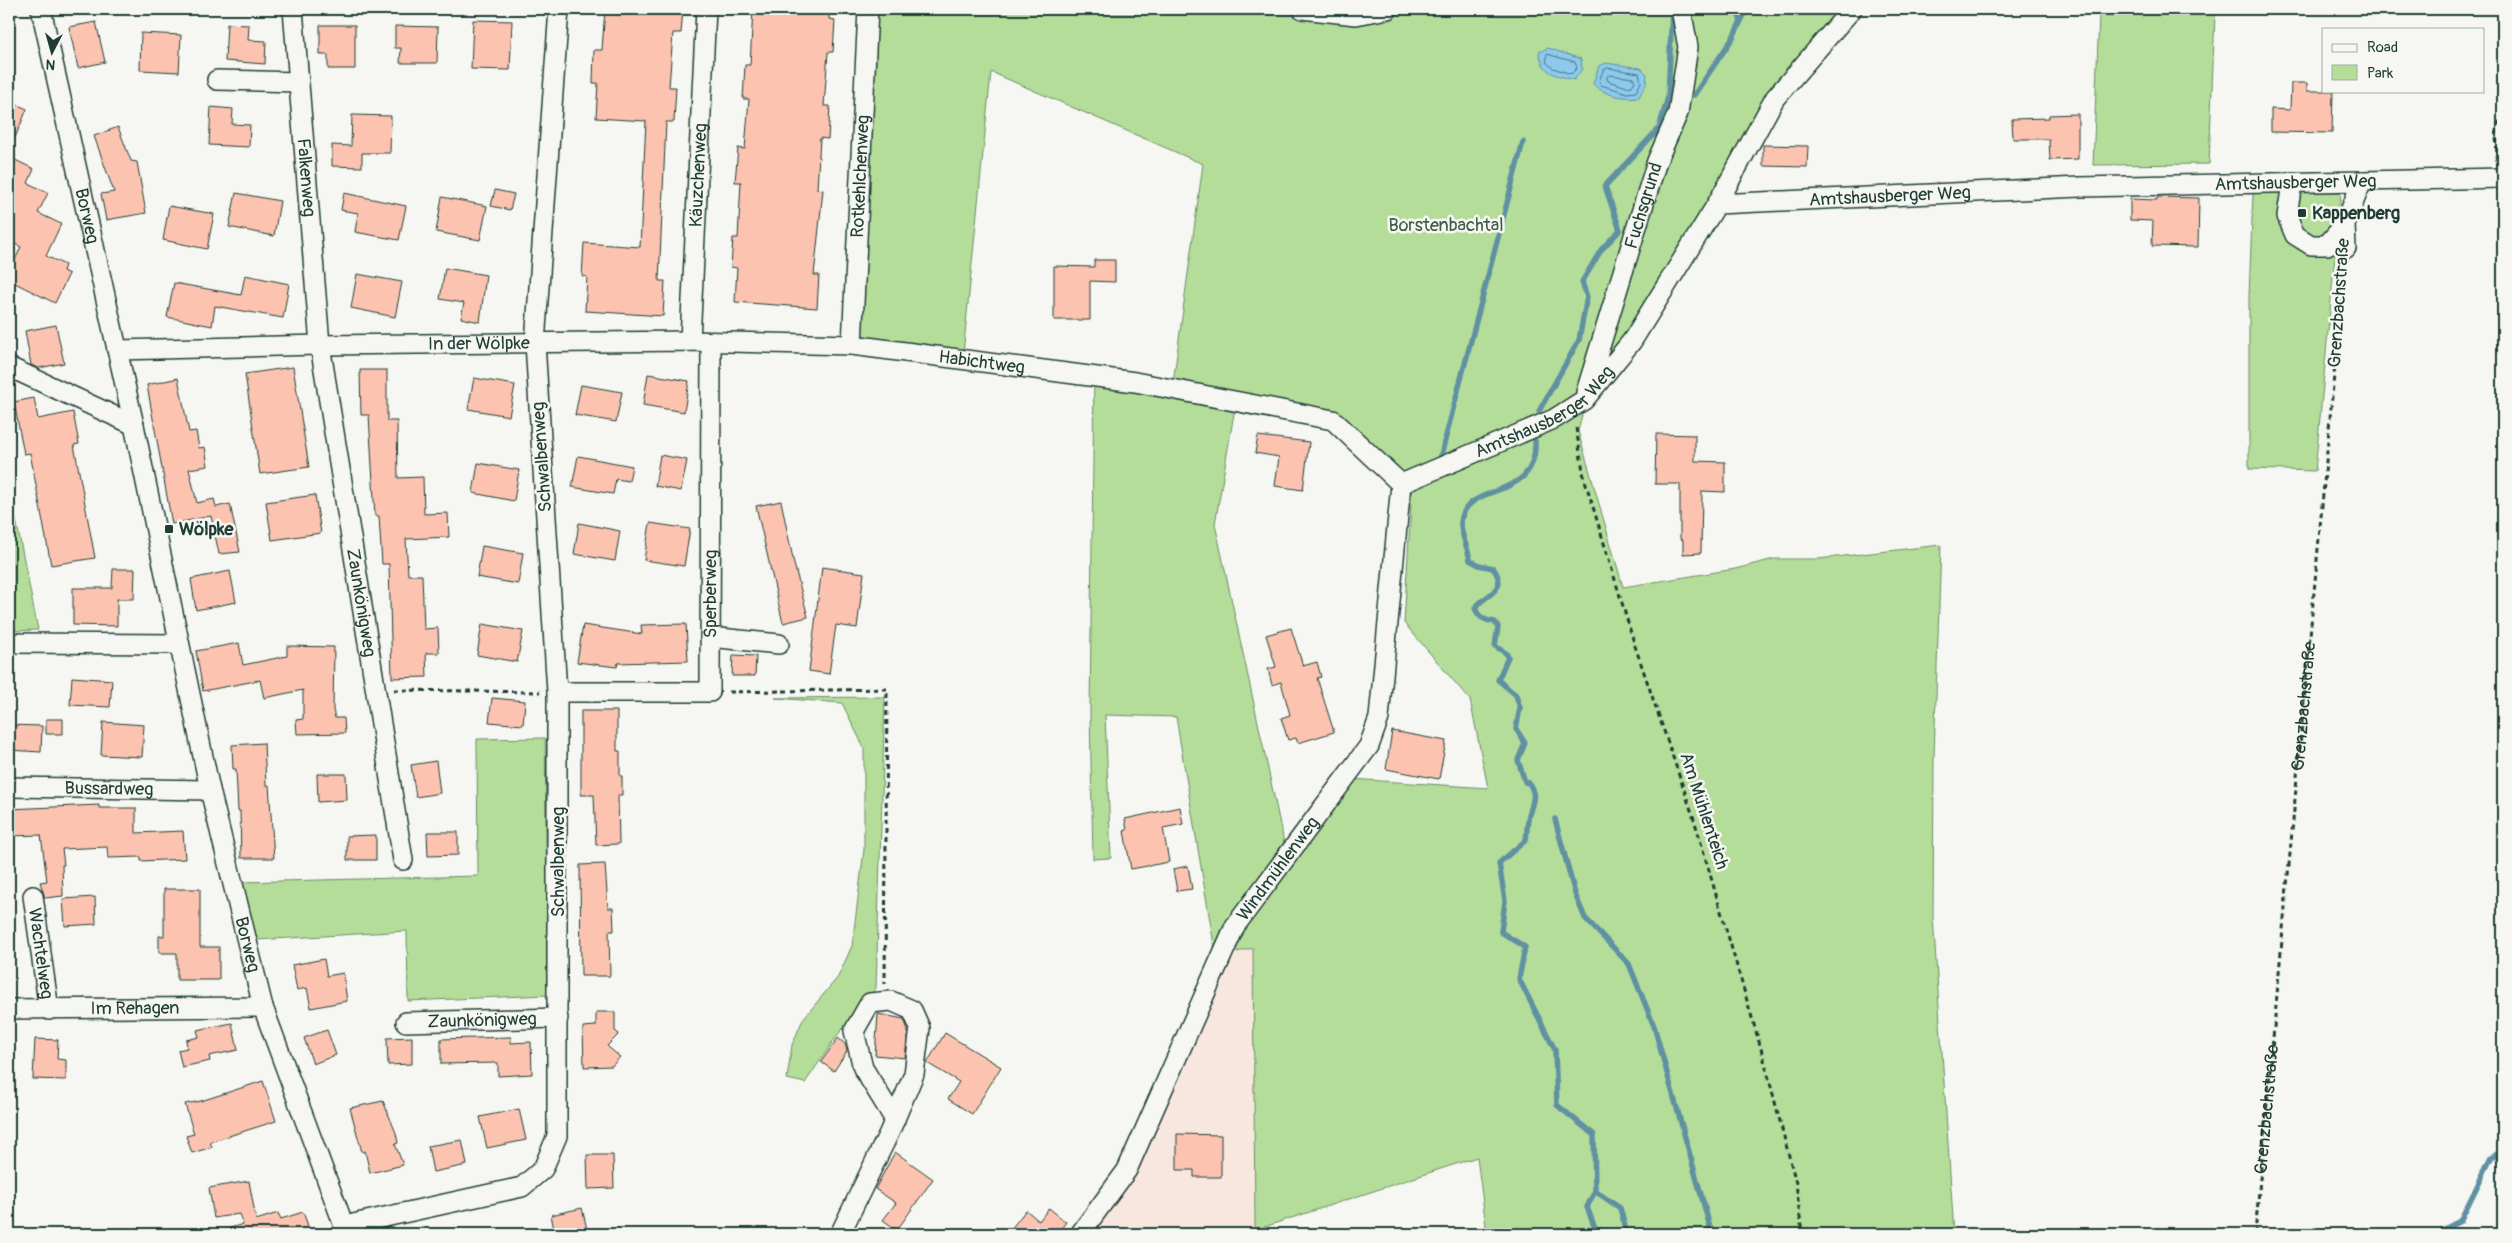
<svg xmlns="http://www.w3.org/2000/svg" width="2512" height="1243" font-family="Pangolin,sans-serif">
  <style>
    .built { fill: #f8e7de }
    .green { fill: #b4dd9a; stroke: #6a8d67; fill-rule: evenodd }
    .water { fill: #8cc9ec; stroke: #6091a2 }
    .lines { fill: none; stroke-linecap: round; stroke-linejoin: round }
    .shore { stroke: #4b757e; stroke-width: 1 }
    .stream { stroke: #6091a2; stroke-width: 5.5 }
    .building { fill: #fcc4b0; stroke: #1f3d34 }
    .minor-casing { stroke: #1f3d34; stroke-width: 22 }
    .path { stroke: #1f3d34; stroke-width: 3; stroke-dasharray: 5 4; stroke-linecap: butt }
    .minor { stroke: #f6f6f2; stroke-width: 19 }
    .poi-dot { fill: #1f3d34; stroke: #f6f6f2; stroke-width: 2 }
    .labels { text-anchor: middle; dominant-baseline: central; stroke-width: 5; stroke-linejoin: round; paint-order: stroke }
    .street-label { font-size: 18px; fill: #1f3d34; stroke: #f6f6f2 }
    .poi-label { font-size: 18px; font-weight: bold; fill: #1f3d34; stroke: #f6f6f2; text-anchor: start }
    .park-label { font-size: 18px; fill: #3d5d48; stroke: #f6f6f2 }
  </style>
  <rect width="100%" height="100%" fill="#f6f6f2"/>
  <filter id="ink" filterUnits="userSpaceOnUse"><feTurbulence type="fractalNoise" baseFrequency=".02" numOctaves="2"/><feDisplacementMap in="SourceGraphic" scale="10" xChannelSelector="R" yChannelSelector="G"/><feConvolveMatrix kernelMatrix="1 2 1 2 8 2 1 2 1" color-interpolation-filters="sRGB"/></filter>
  <g filter="url(#ink)">
    <path class="built" d="M1253,948l2,286h-167l128,-277z"/>
    <path class="green" d="M876,9h382l103,11 47,-11h430l-64,76 -141,248 -45,59 -10,39 45,156 112,-18 39,-10h44l123,-14 -7,212 -1,159 21,318h-467l-10,-77 -222,73 -2,-282 -37,9 -40,-240 -71,-2 6,143 -18,1 -3,-147 4,-340 79,11 30,-219 -212,-92 -28,282 -101,-14zM1237,396l101,15 74,76 -8,136 66,77 18,88 -137,-9 -63,82 -73,-337z
      M2215,14l-6,150 -116,1 6,-150z
      M2341,192l-26,279 -66,-2v-173l4,-103z
      M9,485l29,145 -29,1z
      M885,697l-9,291 -40,49 -31,46 -18,-4 5,-34 11,-26 35,-42 14,-31 12,-96v-102l-22,-45 -67,-5z
      M545,738l3,257 -140,6 -1,-70 -151,9 -15,-58 237,-6 -1,-137z"/>
    <path class="water" d="M1548,48l33,11 1,10 -8,11c-21,-6 -30,-5 -35,-28z
      M1606,63l35,5 6,6 -1,10 -7,13c-16,2 -35,-2 -46,-13l6,-18z"/>
    <g class="lines">
      <path class="shore" d="M1547,54l28,8 2,6 -6,6 -18,-6 -6,-5z
        M1607,68l32,5 2,9 -5,10 -9,1 -26,-8 -2,-4 4,-10z
        M1610,75l23,3 2,3 -3,5 -5,1 -19,-6 -1,-4z"/>
      <path class="stream" d="M1736,9l5,12
        M1694,95l38,-56 15,-30
        M1660,125l8,-28 4,-88
        M1539,411l40,-71 8,-43 -5,-15 19,-32 19,-20 -15,-44 61,-65
        M1535,441c3,63 -69,38 -74,81 -1,12 7,25 9,38l9,5 14,3c17,23 -7,25 -18,40 3,9 10,13 20,14l3,5 -3,19 11,7 2,4 -10,23 18,15 4,13 -4,21 9,14 -7,17 7,22 4,1c9,14 2,21 -1,36 -1,6 -1,14 -2,21l-27,23 6,38 -4,31 24,15 -6,32 36,71 2,55 37,30 1,56 25,17 7,26
        M1440,459l83,-317
        M1555,819l20,75 10,24 44,46 25,62 58,208
        M1595,1191l-8,16 10,27
        M2435,1234l25,-13 31,-63 12,-8
        M2498,1234l5,-19"/>
    </g>
    <path class="building" d="M605,9h78l-2,24h-8l-4,54h7l-2,35h-8l-7,159h6l-2,35 -78,-5 2,-34 -5,-1 2,-33 56,4 6,-126 -50,-3 2,-35h-5l1,-33h8z
      M753,9h76v10l6,1 -2,32h-5l-4,54h6l-2,33 -8,-1 -3,51 6,1 -9,85h5l-2,33 -82,-6 2,-34 -6,-1 2,-29h5l3,-56h-6l3,-34 7,1 4,-50h-6l2,-34h5z
      M473,20l39,1 -2,49 -39,-1z
      M96,22l9,40 -27,6 -9,-41z
      M227,24l22,1 -1,15 18,1 -1,23 -40,-3z
      M320,25h35v44h-27v-14h-8z
      M395,26l43,1 -1,36h-37l1,-15h-6z
      M141,33l40,2 -2,37 -39,-2z
      M2291,83h16v8h26l-1,42 -61,-1v-23l19,1z
      M9,101l18,8 -18,43z
      M211,107l22,2 -1,15 18,1 -1,22 -40,-2z
      M2078,114v45l-28,1 -1,-21h-36l-1,-20 37,-1v-3z
      M352,115l39,1 -1,37h-28v14l-30,-1v-21l19,1z
      M118,127l13,34 6,1 9,51 -40,7 -5,-26 13,-2 -20,-56z
      M1763,145l45,1 -1,21 -44,-1z
      M9,157l25,12 -6,14 20,10 -10,20 23,11 -15,32 19,9 -2,6 6,3 -14,29 -46,-23v-7l12,-26 -12,-6z
      M495,190l19,4 -4,16 -19,-4z
      M236,193l44,8 -6,35 -45,-9z
      M344,193l62,13 -7,34 -44,-8 3,-19 -17,-3z
      M442,197l45,9 -7,34 -44,-8z
      M2157,197l42,1 -1,49 -46,-1 1,-25 -23,-1v-21l27,1z
      M169,206l45,8 -7,35 -44,-9z
      M1094,260h21v22l-25,-1v39h-36v-54l40,1z
      M445,268l41,7 -6,47 -19,-4 3,-15 -24,-4z
      M357,274l45,8 -7,35 -44,-9z
      M245,275l44,9 -6,34 -68,-12 -3,20 -45,-9 7,-34 67,12z
      M56,325l8,38 -25,5 -8,-3 -6,-34z
      M293,367l16,100 -49,7 -15,-100z
      M360,370h27v51h10l1,57 25,-1 1,37 24,-1 1,24 -43,2 2,36h14l2,54 14,-1 1,25h-13l1,24 -35,1 -3,-114h-7l-3,-48h-4l-6,-101h-8z
      M648,374l41,7 -5,31 -41,-7z
      M178,378l11,54 7,-1 3,17 6,-1 3,19 -19,3 8,34 17,-4 2,8 14,-3 10,48 -21,2 -8,-38 -39,8 -25,-139z
      M474,378l41,7 -6,31 -41,-7z
      M581,385l41,7 -6,30 -41,-7z
      M34,398l4,21 35,-7 6,32 -5,1 21,113 -44,7 -21,-112 -6,1 -10,-52z
      M1656,434l39,1v26l30,1v30l-23,-1 -1,62 -18,1v-14l-3,-1v-55h-25z
      M1258,436l51,6 -6,48 -28,-4 4,-29 -24,-4z
      M660,455l27,5 -6,31 -26,-5z
      M578,456l54,10 -3,15 -13,-2 -3,15 -41,-7z
      M478,463l41,7 -5,31 -41,-8z
      M315,495l6,38 -49,7 -6,-38z
      M781,501l13,63 14,53 -25,6 -27,-117z
      M579,523l41,8 -5,30 -41,-7z
      M650,523l40,6 -6,37 -40,-6z
      M482,546l41,7 -5,31 -41,-7z
      M822,567l42,6 -7,55 -21,-3 -7,49 -20,-3z
      M113,569h22l-1,30h-17v27l-44,-1v-37h39z
      M230,571l6,31 -40,8 -5,-31z
      M482,624l41,7 -6,31 -40,-7z
      M686,624l2,37 -70,2 -1,4 -40,-5 6,-37 59,9 -1,-9z
      M1291,628l12,38 14,-4 4,15 -4,1 17,54 -36,11 -2,-5 -8,2 -7,-22 9,-3 -9,-33 -9,3 -4,-16 8,-2 -10,-32z
      M239,643l4,22 44,-9v-10l47,1 -1,63 2,8h9l1,15 -48,1 -1,-14 7,-1v-29l-39,8 -4,-18 -57,11 -7,-40z
      M733,655l23,1 -1,20h-23z
      M72,677l40,3 -2,27 -40,-2z
      M492,698l33,3 -2,24 -34,-3z
      M581,711h36v40h3v25h2v19h-4l1,49 -23,1 -2,-50h-13z
      M46,719h17v15h-17z
      M103,722l41,3 -2,32 -41,-2z
      M9,725l33,1 -1,26 -32,-2z
      M1392,731l54,10 -7,38 -53,-10z
      M264,743l2,42h3l5,73h-33l-1,-47h-2l-2,-42h-3l-1,-24z
      M436,761l4,32 -24,4 -5,-32z
      M317,774h29l1,26 -29,2z
      M99,805v3h37v25l47,-2 2,28 -44,2v-4l-33,1 -1,-11 -45,2 2,16h-2l1,31 -18,2 -5,-16 7,-1 -6,-46 -32,1v-27z
      M1180,807l3,17 -20,4 6,34 -38,7 -7,-38 3,-1 -2,-11z
      M427,832h31v23l-30,1z
      M376,835v25h-29v-24z
      M605,864l3,44h5l1,23h-5l1,45h-29l-1,-111z
      M1188,866l4,23 -15,2 -4,-22z
      M164,889h36v58h19v33h-42v-27h-18v-17h5z
      M95,897l1,27 -31,2 -2,-27z
      M324,959l3,17 16,-3 4,28 -36,7 -4,-20 -10,2 -5,-25z
      M596,1012h19v19l4,3 -12,12 13,11 -8,9 -28,1 -1,-40 13,-1z
      M878,1014l26,5 4,11 -3,28 -30,-3z
      M232,1023l6,27 -29,6 1,5 -28,6 -4,-17 9,-2 -1,-8 13,-3 -2,-7z
      M327,1030l9,25 -23,9 -9,-26z
      M945,1033l56,34 -29,47 -24,-15 11,-17 -32,-19z
      M412,1037v27l-24,1 -1,-27z
      M511,1037v6l20,-1 1,32 -34,2v-13l-57,1v-25z
      M838,1038l7,6 2,7 -13,20 -13,-9z
      M35,1039l23,1 -1,19 9,1v20l-33,-1z
      M263,1081l13,40 -66,21 2,5 -20,6 -6,-17 8,-2 -9,-30 16,-3z
      M383,1101l13,32 2,10 -3,1 8,21 -33,8 -5,-22 -3,1 -12,-44z
      M519,1109l7,31 -39,8 -7,-31z
      M1177,1134l44,1v42h-27v-7h-17z
      M462,1140l5,25 -34,7 -5,-26z
      M895,1152l38,27 -36,51 -14,-10 13,-17 -21,-14z
      M587,1155h26l1,33 -26,1z
      M249,1181l7,39 22,-7 3,6 22,-7 8,22h-89l-1,-3 22,-7 -4,-10 -25,4 -5,-30z
      M582,1208l6,26h-33l-4,-19z
      M1049,1208l17,14 -9,12h-50l19,-24 13,11z"/>
    <g class="lines">
      <g class="minor-casing">
        <g id="minor">
          <path id="s2" d="M41,9l93,416 76,365 53,217 84,227"/>
          <path id="s3" d="M293,9l27,336 83,515"/>
          <path d="M1302,9l54,6 32,-6"/>
          <path d="M217,80l82,2"/>
          <path d="M2292,183l-5,33 8,19 16,10h16l18,-21"/>
          <path d="M1717,204l58,-106 77,-89"/>
          <path d="M2346,248l-1,-24 17,-43"/>
          <path id="s4" d="M690,341l16,-332"/>
          <path id="s5" d="M852,345l16,-336"/>
          <path id="s6" d="M117,350l203,-5 370,-4 162,4 283,37 198,38 68,64"/>
          <path d="M9,367l125,58"/>
          <path id="s7" d="M1586,392l71,-231 21,-48 10,-66 -7,-38"/>
          <path id="s8" d="M1401,484l153,-65 30,-19 48,-59 85,-137 363,-17 423,-9"/>
          <path d="M710,637l69,7"/>
          <path d="M9,643l169,1"/>
          <path id="s9" d="M557,692h153l1,-350"/>
          <path id="s10" d="M9,787l201,3"/>
          <path id="s11" d="M33,896l16,114"/>
          <path id="s12" d="M9,1009l254,-2"/>
          <path id="s13" d="M406,1022l152,-4"/>
          <path d="M344,1226l178,-39 21,-18 14,-33v-444l-22,-349 24,-334"/>
          <path d="M840,1234l49,-101 25,-59 6,-46 -8,-18 -21,-9 -21,2 -16,28 9,37 32,52"/>
          <path id="s14" d="M1080,1234l47,-64 108,-244 134,-180 10,-28 22,-234"/>
        </g>
      </g>
      <g class="path">
        <path d="M2497,161l-1,-30 7,-20"/>
        <path d="M1576,428l8,49 51,169 59,173 68,233 34,131 6,51"/>
        <path d="M394,690l146,2"/>
        <path d="M729,692l158,-3 -2,295"/>
        <path id="s1" d="M2255,1234l89,-968"/>
      </g>
      <use href="#minor" class="minor"/>
    </g>
  </g>
  <g class="poi-dot">
    <rect x="2297" y="208" width="10" height="10" rx="2.5"/>
    <rect x="164" y="524" width="10" height="10" rx="2.5"/>
  </g>
  <g class="labels">
    <g class="street-label">
      <text stroke="none"><textPath href="#s4" startOffset="166">Käuzchenweg</textPath></text>
      <text stroke="none"><textPath href="#s3" startOffset="169">Falkenweg</textPath></text>
      <text stroke="none"><textPath href="#s5" startOffset="169">Rotkehlchenweg</textPath></text>
      <text stroke="none"><textPath href="#s8" startOffset="1018">Amtshausberger Weg</textPath></text>
      <text stroke="none"><textPath href="#s8" startOffset="612">Amtshausberger Weg</textPath></text>
      <text stroke="none"><textPath href="#s7" startOffset="195">Fuchsgrund</textPath></text>
      <text stroke="none"><textPath href="#s2" startOffset="212">Borweg</textPath></text>
      <text transform="translate(2339 303) rotate(-86)">Grenzbachstraße</text>
      <text stroke="none"><textPath href="#s6" startOffset="362">In der Wölpke</textPath></text>
      <text stroke="none"><textPath href="#s6" startOffset="866">Habichtweg</textPath></text>
      <text stroke="none"><textPath href="#s8" startOffset="162">Amtshausberger Weg</textPath></text>
      <text transform="translate(542 457) rotate(-94)">Schwalbenweg</text>
      <text stroke="none"><textPath href="#s9" startOffset="251">Sperberweg</textPath></text>
      <text stroke="none"><textPath href="#s3" startOffset="598">Zaunkönigweg</textPath></text>
      <text stroke="none"><textPath href="#s1" startOffset="530">Grenzbachstraße</textPath></text>
      <text stroke="none"><textPath href="#s10" startOffset="100">Bussardweg</textPath></text>
      <text transform="translate(1704 811) rotate(72)">Am Mühlenteich</text>
      <text transform="translate(558 862) rotate(-90)">Schwalbenweg</text>
      <text stroke="none"><textPath href="#s14" startOffset="418">Windmühlenweg</textPath></text>
      <text stroke="none"><textPath href="#s2" startOffset="958">Borweg</textPath></text>
      <text stroke="none"><textPath href="#s11" startOffset="58">Wachtelweg</textPath></text>
      <text stroke="none"><textPath href="#s12" startOffset="126">Im Rehagen</textPath></text>
      <text stroke="none"><textPath href="#s13" startOffset="76">Zaunkönigweg</textPath></text>
      <text stroke="none"><textPath href="#s1" startOffset="125">Grenzbachstraße</textPath></text>
    </g>
    <g class="poi-label">
      <text x="2312" y="213">Kappenberg</text>
      <text x="179" y="529">Wölpke</text>
    </g>
    <g class="park-label">
      <text x="1446" y="225">Borstenbachtal</text>
    </g>
  </g>
  <rect width="2512" height="1243" fill="none" stroke="#f6f6f2" stroke-width="30"/>
  <rect x="15" y="15" width="2482" height="1213" fill="none" stroke="#1f3d34" stroke-width="2" filter="url(#ink)"/>
  <rect x="2322" y="28" width="162" height="65" fill="#f6f6f2" stroke="#a0aca6"/>
  <rect x="2332" y="44" width="25" height="8" fill="#f6f6f2" stroke="#a0aca6"/>
  <text x="2367" y="52" font-size="15" fill="#1f3d34">Road</text>
  <rect x="2332" y="65" width="25" height="15" fill="#b4dd9a" stroke="#a0aca6"/>
  <text x="2367" y="78" font-size="15" fill="#1f3d34">Park</text>
  <g transform="translate(52 52) rotate(186)" stroke="#f6f6f2" stroke-width="4" paint-order="stroke">
  <path d="M0-4L9 19L0 12L-9 19Z" fill="#1f3d34"/>
  <text y="-8" font-size="14" font-weight="bold" text-anchor="middle" fill="#1f3d34">N</text>
  </g>
</svg>
